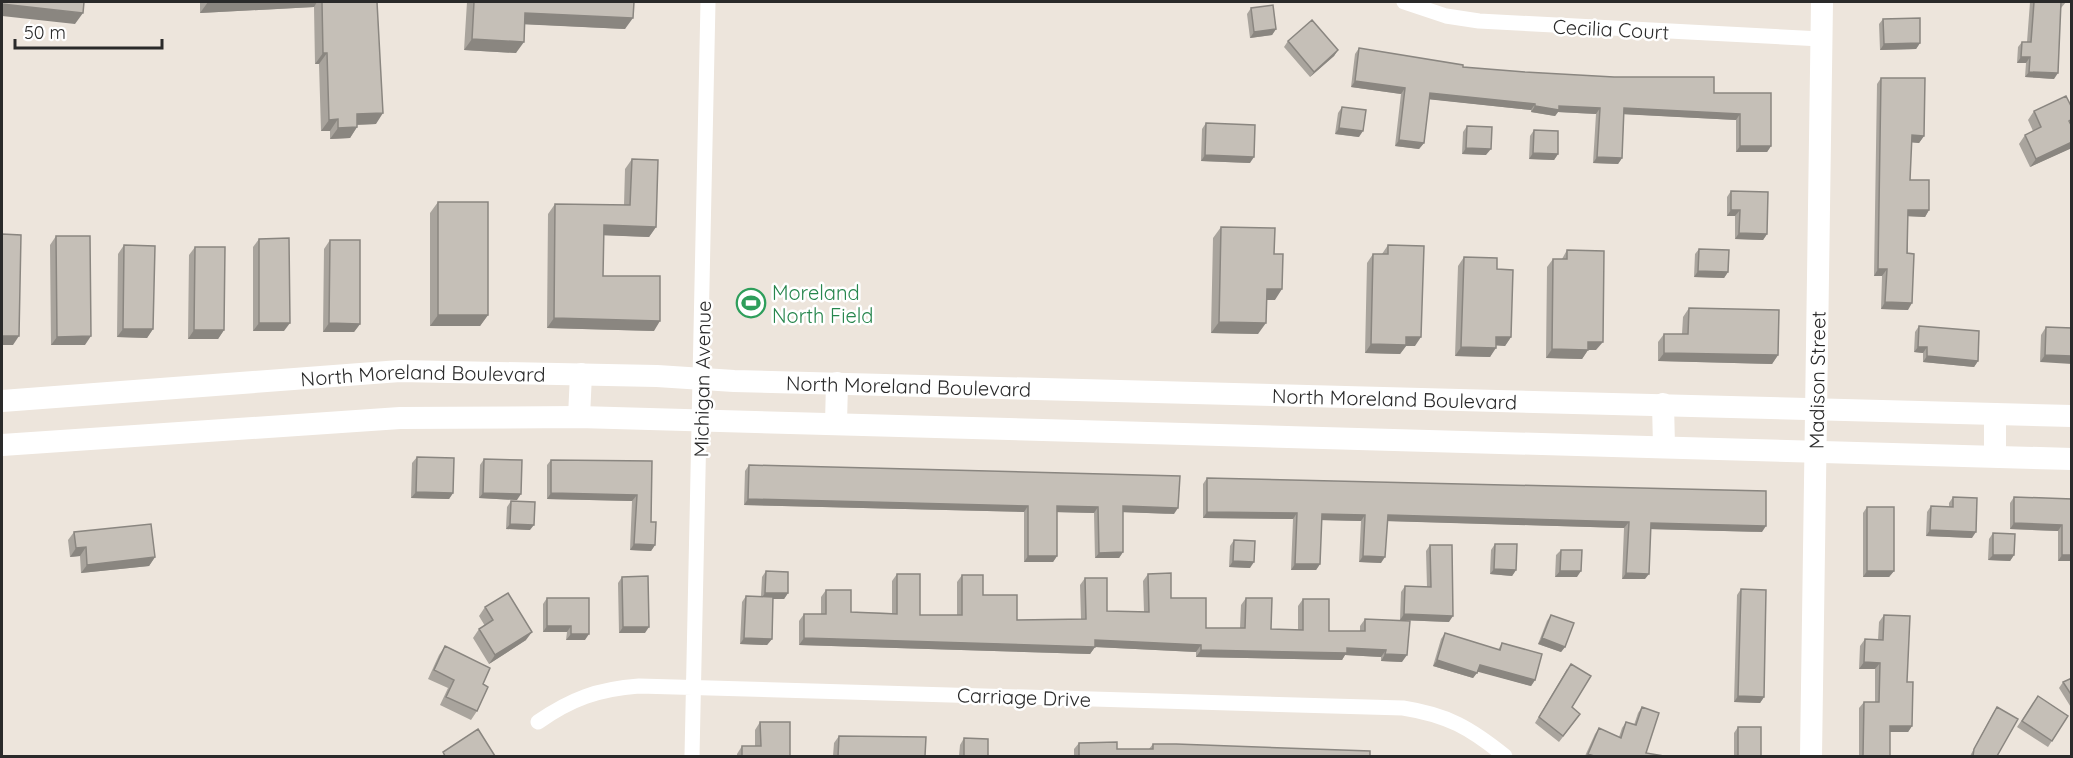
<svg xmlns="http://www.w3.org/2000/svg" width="2073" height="758" font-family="Quicksand,sans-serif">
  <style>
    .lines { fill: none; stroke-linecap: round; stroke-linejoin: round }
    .street { stroke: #fff; stroke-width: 15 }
    .secondary { stroke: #fff; stroke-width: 22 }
    .wall { fill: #a9a49d }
    .shaded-wall { fill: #8a8680 }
    .building { fill: #c5bfb7; stroke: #8a8680; stroke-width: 1.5 }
    .labels { text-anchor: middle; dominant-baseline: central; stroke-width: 5; stroke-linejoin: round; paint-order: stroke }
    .street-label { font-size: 20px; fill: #2a2a2a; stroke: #fff }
    .leisure-label { font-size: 20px; fill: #27864d; stroke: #fff; text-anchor: start }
  </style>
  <rect width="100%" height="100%" fill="#ede5dc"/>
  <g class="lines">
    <path class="street" d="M1404,2l42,14 33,5 342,18
      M538,722c33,-23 60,-33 101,-36l764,22c45,7 67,20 102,48
      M692,756l16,-754"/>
    <g class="secondary">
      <path id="s1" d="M2,401l398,-30 257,5 77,5 1338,35"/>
      <path d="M1663,404l1,42"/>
      <path d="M1995,414v42"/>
      <path d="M579,417l2,-43"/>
      <path d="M836,423l1,-40"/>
      <path d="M2,445l398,-27 179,-1 1493,42"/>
      <path id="s2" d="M1811,756l11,-754"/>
    </g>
  </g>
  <path class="wall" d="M200,2h177l-1,122 -19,1v2l-7,11 -20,1v-8h-9l-2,-67h-4l-1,-57 -114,6z
    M467,2h167l-9,27 -100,-5 -9,29 -52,-3z
    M2030,2h36l-5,6 -7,71 -29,-2 1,-14h-9l1,-16 4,-5h5z
    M1251,8l25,21 -4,6 -22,3 -3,-24z
    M1883,19l37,24 -4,6 -36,1 -1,-26z
    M1288,41l50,9 -4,6 -24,21 -26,-30z
    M1359,48l104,19 251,26h57v53l-4,6h-31v-32l-112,-6 -2,44 -4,6 -25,-1 3,-49 -38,-2 -3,4 -24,-4v-2l-102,-11 -5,44 -5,6 -24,-3 6,-52 -50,-7 4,-33z
    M1881,78l43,58 -5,7 -8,-1 -1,38 19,30 -4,7 -17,-1v94l-27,-1 1,-33h-8l3,-192z
    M1342,107l17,30 -24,-3 3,-21z
    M2034,111l36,14 1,23 -41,19 -11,-23 6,-9 8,-4 -5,-11z
    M1206,123l44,40 -49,-2 1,-32z
    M1467,126l19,29 -24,-1 1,-22z
    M1534,130l24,24 -4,6 -25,-1 1,-23z
    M632,159l24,68 -7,10 -46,-2v41l51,55 -107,-3 1,-114 7,-10 69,1 1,-36z
    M1731,191l36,43 -4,6 -28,-1v-23h-8v-19z
    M438,202l50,113 -8,11h-50v-113z
    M1221,227l53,27 1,46h-9l-8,34 -47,-1 2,-95z
    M56,236l29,109h-34l-1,-100z
    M259,239l25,92h-31v-84z
    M330,240l30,84 -6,8h-31l1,-83z
    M124,245l29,84 -6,9 -30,-1 1,-83z
    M1388,245l27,101h-9l-6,8 -35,-1 2,-90 6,-9h9z
    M195,247l29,83 -6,9h-30l1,-84z
    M1699,249l29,23 -4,6 -30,-1 1,-23z
    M1567,250l29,100h-8l-6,9 -36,-1 1,-91 6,-8h9z
    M1464,257l33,12 14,68 -6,9 -9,-1 -6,12 -35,-1 3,-90z
    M1689,308l89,47 -6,9 -114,-3v-19l6,-8h18l1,-17z
    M1919,326l59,35 -4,6 -51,-5v-9l-9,-1 1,-20z
    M2046,327l26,1 -32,34 1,-27z
    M417,457l36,36 -4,6 -38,-1 1,-35z
    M484,459l33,41 -38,-2 1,-33z
    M551,460l101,1 -1,61 4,23 -4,6 -21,-1 2,-49 -85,-2v-34z
    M749,465l425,49 -51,-2v40l-4,6h-24l-1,-45 -37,-1v44l-4,6h-29v-50l-280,-7 1,-34z
    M1207,478l555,54 -111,-3 -6,50h-23l2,-51 -236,-7 -7,42 -22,-1 2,-41 -40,-1 -1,44 -4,6h-25l2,-51 -90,-1v-34z
    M1953,497l19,41 -46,-2 1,-24 4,-6 18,1v-4z
    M2014,497l58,2v62h-14v-30l-48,-2v-26z
    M511,501l19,29 -24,-1 1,-22z
    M1867,507l27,64 -5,6h-26v-64z
    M74,532l81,25 -6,9 -68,7 -1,-17 -10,1 -2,-17z
    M1993,533l21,22 -4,6 -22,-1 1,-21z
    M1234,540l16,28 -21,-1 1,-21z
    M1495,544l21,26 -4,6 -22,-2 1,-24z
    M1430,545l19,77 -49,-2 1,-28 4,-6 22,1 -1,-36z
    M1561,550l16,27h-22l1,-22z
    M766,571l22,22 -4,6h-11l-1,40 -5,6 -27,-1 2,-42 4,-6h15l1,-19z
    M897,574l23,41h37v-33l5,-7 21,20 34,25 64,-1 -1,-34 5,-7 22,33 37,1 -1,-31 5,-7 23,24 35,30h34l1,-23 5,-7 25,31 27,1v-24l5,-7 26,32h31v-5l5,-7 37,43 -21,-1v-4l-36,-2 -3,5 -146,-3v-5l-101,-5 -5,7 -291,-9v-24l5,-7h17v-17l5,-7 25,22 41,1v-32z
    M622,577l23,56h-26l-1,-50z
    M1741,589l23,108 -4,6 -26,-1 3,-107z
    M547,598l38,42h-19l1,-8h-24v-28z
    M485,607l41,33 -37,24 -16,-26 6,-9 6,-3 -6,-10z
    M1551,615l14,32 -4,5 -23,-8 9,-23z
    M1884,615l23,67 5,44 -4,6h-18v24h-31v-48l5,-6h11v-33h-16l1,-23 5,-7 13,1 1,-18z
    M1445,633l53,17 4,-7 33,37 -4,6 -53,-15 -5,7 -40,-12 8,-27z
    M445,646l38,38 -6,27 -6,9 -31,-15 8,-17 -20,-9 11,-24z
    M1567,669l5,38 4,13 -17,22 -24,-19z
    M2072,678v31l-13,-21 4,-6z
    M2038,696l30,20 -20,31 -31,-20z
    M1642,707l4,46 18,3h-79l10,-22 4,-6 20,9 3,-9 4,-6 8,3 4,-12z
    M1997,707v49h-27l23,-43z
    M760,722l30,34h-53v-2l5,-8h13v-16z
    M1738,727l23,29h-27v-23z
    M839,736l86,20h29h-121l1,-13z
    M964,738l24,18h-29l1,-11z
    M1079,743l38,6h32l4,-5 217,12h-296v-7z"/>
  <path class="shaded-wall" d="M208,2h109l-3,5 -114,6z
    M2,4l81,9 -8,11 -73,-8z
    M525,13l108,5 -8,11 -107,-5z
    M1276,29l-4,6 -22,3 4,-6z
    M472,39l52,3 -8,11 -52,-3z
    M1920,43l-4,6 -36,1 4,-6z
    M1338,50l-4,6 -24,21 4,-5z
    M323,53h4l-8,11h-4z
    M2021,57h9l-4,6h-9z
    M2029,72l29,1 -4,6 -29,-2z
    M1355,81l50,7 -4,6 -50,-7z
    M1430,93l105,11 -4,6 -105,-11z
    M1535,106h24l41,2 -4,6 -38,-2 -3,4 -24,-4z
    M1624,108l116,6 -4,6 -116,-6z
    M383,113l-7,11 -26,1 7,-11z
    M338,119l-8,12h-9l8,-11z
    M357,127l-7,11 -20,1 8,-11z
    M1339,128l24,3 -4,6 -24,-3z
    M1912,135l12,1 -5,7 -12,-1z
    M1399,140l25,3 -5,6 -24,-3z
    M2072,142v6l-42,19 6,-8z
    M1740,146h31l-4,6h-31z
    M1466,148l25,1 -5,6 -24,-1z
    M1533,153l25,1 -4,6 -25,-1z
    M1205,155l49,2 -4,6 -49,-2z
    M1597,157l25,1 -4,6 -25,-1z
    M1731,210h9l-5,6h-8z
    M1908,210h21l-4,7 -22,-1z
    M604,225l52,2 -7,10 -52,-2z
    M1739,233l28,1 -4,6 -28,-1z
    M1878,269h9l-5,7h-8z
    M1698,271l30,1 -4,6 -30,-1z
    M1267,289h15l-7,11h-16z
    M1885,302l27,1 -4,7 -27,-1z
    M438,315h50l-8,11h-50z
    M554,318l106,3 -6,10 -107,-3z
    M1219,322l47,1 -8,11 -47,-1z
    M259,323h31l-6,8h-31z
    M329,323l31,1 -6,8h-31z
    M123,329h30l-6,9 -30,-1z
    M194,330h30l-6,9h-30z
    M2,336h17l-6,9h-11z
    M91,336l-6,9h-34l6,-8z
    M1406,337h15l-6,9h-9l-6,8 -35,-1 6,-9z
    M1496,337h15l-6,9 -15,-1z
    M1588,342h15l-7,8h-8l-6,9 -36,-1 6,-9z
    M1461,347l35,1 -6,9 -35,-1z
    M1918,347h9l-4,6 -9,-1z
    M1664,353l114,2 -6,9 -114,-3z
    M2045,355l27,1v8l-32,-2z
    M1927,356l51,5 -4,6 -51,-5z
    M416,492l37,1 -4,6 -38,-1z
    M483,493l38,1 -4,6 -38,-2z
    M551,493l86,2 -5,6 -85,-2z
    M748,499l280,7 -4,6 -280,-7z
    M1057,506l41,1 -4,6 -42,-1z
    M1123,506l55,2 -4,6 -55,-2z
    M1207,512l90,1 -4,6 -90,-1z
    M1322,514l43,1 -4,6 -43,-1z
    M1388,515l241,7 -5,6 -240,-7z
    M1651,523l115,3 -4,6 -115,-3z
    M2014,523l48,2 -4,6 -48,-2z
    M510,524l24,1 -4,5 -24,-1z
    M1930,530l46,2 -4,6 -46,-2z
    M634,544l21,1 -4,6 -21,-1z
    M86,547l-6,9 -10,1 6,-9z
    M1123,552l-4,6h-24l4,-5z
    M1993,555h21l-4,6 -22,-1z
    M2062,555h10v6h-14z
    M1028,556h29l-4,6h-29z
    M1363,556l22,1 -4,6 -22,-1z
    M155,557l-6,9 -68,7 6,-8z
    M1233,561l21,1 -4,6 -21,-1z
    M1295,564h25l-4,6h-25z
    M1494,569l22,1 -4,6 -22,-2z
    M1560,571h21l-4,6h-22z
    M1867,571h27l-5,6h-26z
    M1626,573l23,1 -4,5h-23z
    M765,593h23l-4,6h-23z
    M1404,614l49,2 -4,6 -49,-2z
    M547,626h24l-4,6h-24z
    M623,627h26l-4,6h-26z
    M532,632l-6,8 -37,24 6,-9z
    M571,634h18l-4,6h-19z
    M744,638l28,1 -5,6 -27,-1z
    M804,638l291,2 106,5 -5,7 -101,-5 -5,7 -291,-9z
    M1542,638l23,9 -4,5 -23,-8z
    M1347,648l39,2 -5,7 -36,-2 -3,5 -146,-3 5,-7z
    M1385,654l22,1 -5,7 -21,-1z
    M1437,660l40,13 -4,5 -40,-12z
    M1864,662l16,1 -5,6h-16z
    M1480,665l55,15 -4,6 -56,-15z
    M1738,696l26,1 -4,6 -26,-1z
    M1890,726h22l-4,6h-23z"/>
  <path class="building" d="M2,2h82l-1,11 -81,-9z
    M322,2h55l6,111 -26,1v13l-19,1v-9l-9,1 -2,-67h-4z
    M474,2h160l-1,16 -108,-5 -1,29 -52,-3z
    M2034,2h32h-5l-3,71 -29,-1 1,-15h-9l1,-15h9z
    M1273,5l3,24 -22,3 -3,-24z
    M1920,18v25l-36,1 -1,-25z
    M1312,20l26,30 -24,22 -26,-31z
    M1359,48l104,17v2l62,5 89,5h100v16h57v53h-31v-32l-116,-6 -2,50 -25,-1 3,-49 -41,-2v4l-24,-4v-2l-105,-11 -6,50 -25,-3 6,-52 -50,-7z
    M1881,78h44l-1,58 -12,-1 -2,45h19v30h-21l-1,43 7,1 -2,49 -27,-1 2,-33h-9z
    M2066,96l6,12v11l-3,2 3,6v15l-36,17 -11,-24 16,-8 -7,-16z
    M1342,107l24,3 -3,21 -24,-3z
    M1206,123l49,2 -1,32 -49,-2z
    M1467,126l25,1 -1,22 -25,-1z
    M1534,130l24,1v23l-25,-1z
    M632,159l26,1 -2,67 -52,-2 -1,51h57v45l-106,-3 1,-114 75,1z
    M1731,191l37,1 -1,42 -28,-1 1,-23h-9z
    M438,202h50v113h-50z
    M1221,227l54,1 -1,26h9l-1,35h-15l-1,34 -47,-1z
    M2,234l19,1 -2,101h-17z
    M56,236h34l1,100 -34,1z
    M289,238l1,85h-31v-84z
    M330,240h30v84l-31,-1z
    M124,245l31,1 -2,83h-30z
    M1388,245l36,1 -3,91h-15v8l-35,-1 2,-90h15z
    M195,247h30l-1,83h-30z
    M1699,249l30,1 -1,22 -30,-1z
    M1567,250l37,1 -1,91h-15v8l-36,-1 1,-90h14z
    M1464,257l33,1v11l16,1 -2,67h-15v11l-35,-1z
    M1689,308l90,2 -1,45 -114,-2v-19h24z
    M1919,326l60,5 -1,30 -51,-5v-9h-9z
    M2046,327l26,1v28l-27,-1z
    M417,457l37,1 -1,35 -37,-1z
    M484,459l38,1 -1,34 -38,-1z
    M551,460l101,1 -1,61h5l-1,23 -21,-1 3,-49 -86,-2z
    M749,465l431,11 -2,32 -55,-2v46l-24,1 -1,-46 -41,-1v50h-29v-50l-280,-7z
    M1207,478l559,13v35l-115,-3 -2,51 -23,-1 3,-51 -241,-7 -3,42 -22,-1 2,-41 -43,-1 -2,50h-25l2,-51 -90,-1z
    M1953,497l24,1 -1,34 -46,-2 1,-24 22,1z
    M2014,497l58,2v56h-10v-30l-48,-2z
    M511,501l24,1 -1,23 -24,-1z
    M1867,507h27v64h-27z
    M151,524l4,33 -68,8 -1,-18 -10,1 -2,-16z
    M1993,533l22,1 -1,21h-21z
    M1234,540l21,1 -1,21 -21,-1z
    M1495,544h22l-1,26 -22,-1z
    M1430,545h22l1,71 -49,-2 1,-28 26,1z
    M1561,550h21l-1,21h-21z
    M766,571l22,1v21h-23z
    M1171,573v25h35v30h39l1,-30h26l-1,31 32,1v-31h26v32h36v-12l45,2 -3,34 -22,-1 1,-4 -39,-2v5l-146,-3v-5l-106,-5v7l-291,-9v-24h22v-24h25v22l46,2v-40h23v41h42v-40h21v20h34v25l69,-1 -1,-41h22v33l42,1 -1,-38z
    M648,576l1,51h-26l-1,-50z
    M1741,589l25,1 -2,107 -26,-1z
    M508,593l24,39 -37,23 -16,-26 14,-9 -8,-13z
    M746,596l27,1 -1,42 -28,-1z
    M547,598h42v36h-18v-8h-24z
    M1551,615l23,8 -9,24 -23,-9z
    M1884,615l26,1 -3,66h6l-1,44h-22v30h-27l1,-54h15l1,-39 -16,-1 1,-23 18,1z
    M1445,633l55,17 2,-7 40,11 -7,26 -55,-15 -3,8 -40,-13z
    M445,646l45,22 -7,16 5,3 -11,24 -31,-14 8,-17 -20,-10z
    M1571,664l20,12 -19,31 8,7 -17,22 -24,-19z
    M2072,678v18l-9,-14z
    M2038,696l30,20 -16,25 -30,-20z
    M1642,707l17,6 -13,40 18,3h-70l-6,-2 11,-26 22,10 5,-16 10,3z
    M1997,707l21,12 -21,37h-24l1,-7z
    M760,722h30v34h-48v-10h19z
    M1738,727h23v29h-23z
    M478,729l17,27h-50l-2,-4z
    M839,736l87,1 -1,19h29h-116z
    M964,738l24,1v17h-24z
    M1117,742v7h36v-5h23l194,7v5h-291v-13z"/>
  <defs>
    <g id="stadium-ring" transform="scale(1.5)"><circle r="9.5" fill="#fff" stroke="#2e9e5b" stroke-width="1.5"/><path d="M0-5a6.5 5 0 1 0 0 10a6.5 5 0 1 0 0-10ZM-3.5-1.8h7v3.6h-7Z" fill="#2e9e5b"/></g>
  </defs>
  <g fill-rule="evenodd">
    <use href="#stadium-ring" x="751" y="303"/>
  </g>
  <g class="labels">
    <g class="street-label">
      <text transform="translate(1611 29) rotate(3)">Cecilia Court</text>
      <text stroke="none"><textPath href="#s1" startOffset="422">North Moreland Boulevard</textPath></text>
      <text transform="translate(702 379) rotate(-89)">Michigan Avenue</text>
      <text stroke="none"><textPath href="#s2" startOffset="376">Madison Street</textPath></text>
      <text stroke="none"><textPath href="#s1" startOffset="908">North Moreland Boulevard</textPath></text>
      <text stroke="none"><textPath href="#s1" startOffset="1394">North Moreland Boulevard</textPath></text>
      <text transform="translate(1024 697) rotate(2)">Carriage Drive</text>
    </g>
    <g class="leisure-label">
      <text x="772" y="292">Moreland<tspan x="772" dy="23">North Field</tspan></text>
    </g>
  </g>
  <rect width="2073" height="758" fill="none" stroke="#2a2a2a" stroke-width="6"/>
  <path d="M15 39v9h147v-9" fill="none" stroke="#2a2a2a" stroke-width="3"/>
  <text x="24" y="39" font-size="18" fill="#2a2a2a" stroke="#ffffff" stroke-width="4.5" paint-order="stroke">50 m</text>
</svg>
